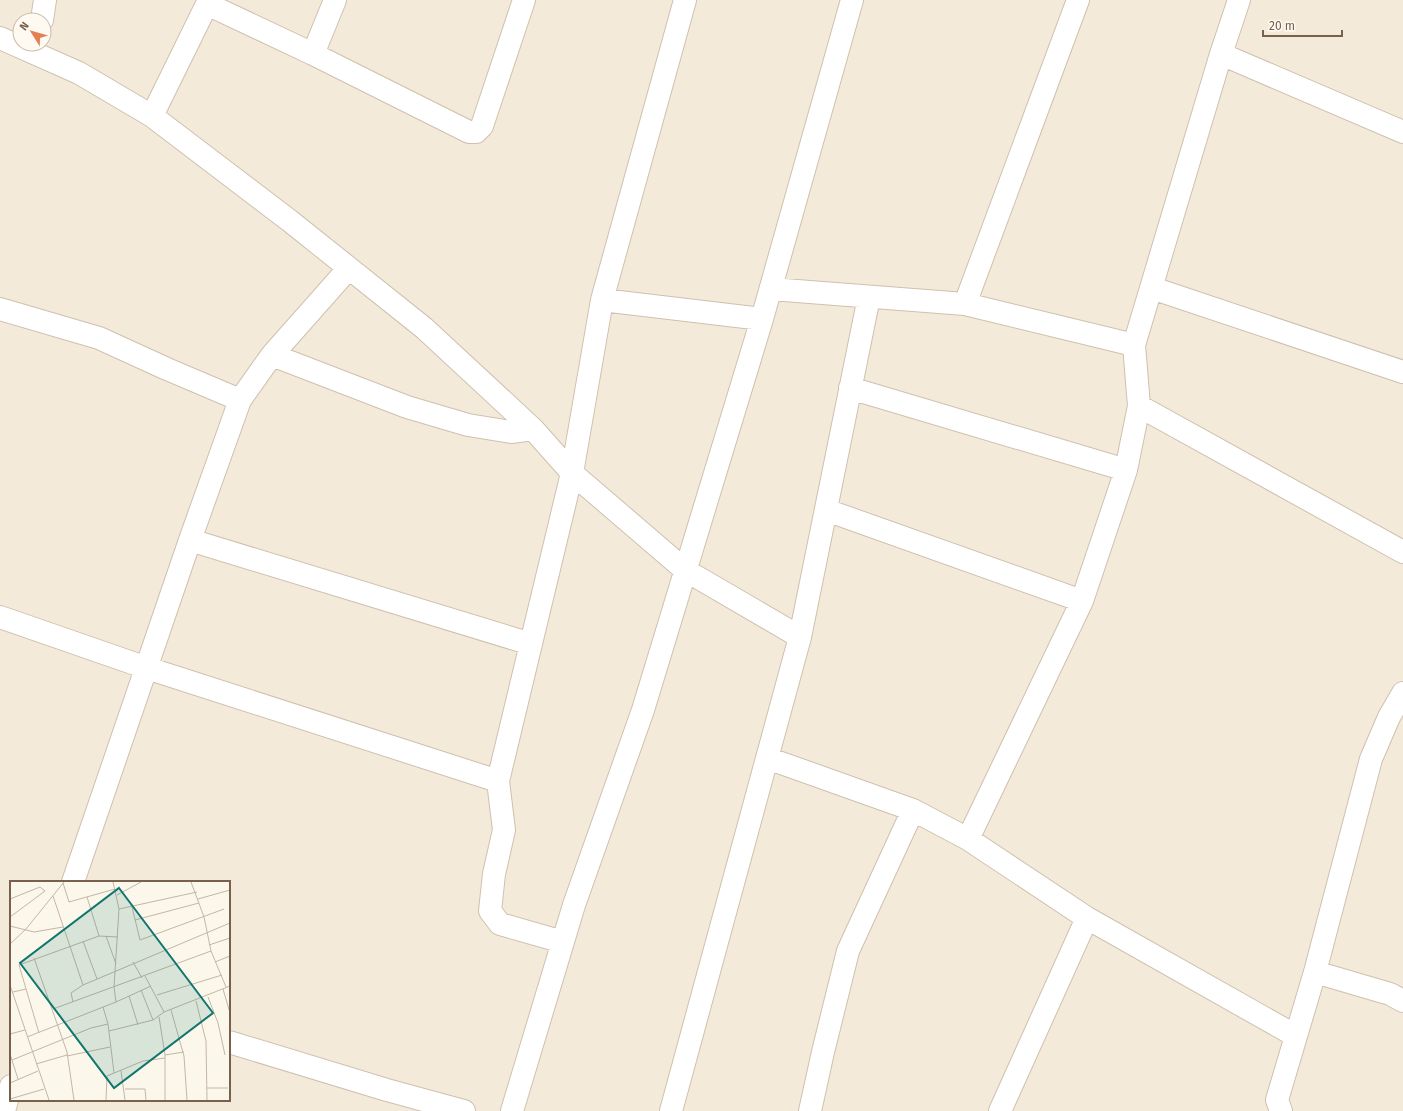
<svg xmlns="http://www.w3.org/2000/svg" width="1403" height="1111" font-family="'Fira Sans',sans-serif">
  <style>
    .residential { fill: #f4ead9; fill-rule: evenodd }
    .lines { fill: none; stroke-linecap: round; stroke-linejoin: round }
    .street-casing { stroke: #cfc0af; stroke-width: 24 }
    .street { stroke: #fff; stroke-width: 22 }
    .inset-road { fill: none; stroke: #c3b6a7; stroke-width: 1 }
    .view { fill: #0f766e; fill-opacity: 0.15; stroke: #0f766e; stroke-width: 2 }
    .inset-edge { fill: none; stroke: #78604d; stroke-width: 2 }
  </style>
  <rect width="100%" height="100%" fill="#fcf7eb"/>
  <path class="residential" d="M0,0h1403v1111h-1403zM20,20h24v24h-24zM11,882h218v218h-218z"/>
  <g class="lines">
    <g class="street-casing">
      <path id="street" d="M207,4l106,50 156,78h7l6,-6 42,-126
        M42,20l3,-20
        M0,38l79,35 73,43 138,105 134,107 109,101 39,44 113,97 115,67
        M313,54l22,-54
        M1221,54l182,78
        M152,116l57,-116
        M1152,288l251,84
        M771,289l194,15 169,41 87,-291 18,-54
        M602,300l160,19
        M965,304l113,-304
        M0,309l99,29 68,31 73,31
        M272,355l135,52 61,18 43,7 22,-3
        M850,388l276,82
        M1139,406l264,146
        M826,510l256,91
        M190,540l341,104
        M0,617l147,51 351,113
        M767,758l146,52 55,29 119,79 209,118
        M968,839l114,-238 44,-131 13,-64 -5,-61
        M73,882l117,-342 50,-140 32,-45 77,-87
        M563,942l-63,-18 -10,-13 4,-37 10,-44 -6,-49 74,-308 30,-173 83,-300
        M1315,972l75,22 13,7
        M229,1042l158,48 77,21
        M4,1111l7,-25
        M512,1111l62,-206 69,-195 119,-391 90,-319
        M671,1111l129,-474 69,-340
        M810,1111l13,-59 25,-101 65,-141
        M1000,1111l87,-193
        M1281,1111l-4,-11 38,-128 56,-213 18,-42 14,-24"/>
    </g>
    <use href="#street" class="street"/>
  </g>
  <g transform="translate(10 881)">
    <rect width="220" height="220" fill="#fcf7eb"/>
    <path class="inset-road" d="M103,1l6,27 -5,78 2,15M181,1l13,35 7,34 15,36M53,2l6,19 46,-13M107,14l24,-13M43,15l30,89M77,16l12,39M0,18l30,-12 5,4 -35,26M188,18l32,-9M122,26l8,33 84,-31M109,28l78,-17M125,39l64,-17M0,45l24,6 29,-5M96,55l10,28M73,60l14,38M0,63l16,-15 38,-47M199,64l21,-7M24,77l33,94 7,48M123,81l9,16M205,81l15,-6M135,95l19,36 66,-26M0,104l39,115M213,108l7,24M131,109l12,30M3,111l13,-3M147,114l65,-20M119,115l9,29M198,116l10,26 7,32M186,120l10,40 1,59M63,121l-2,-9 12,-8 147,-62M93,126l5,17 6,49M43,128l158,-58M161,129l13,46 3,44M149,136l6,38v45M99,150l44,-11 11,-8M29,152l-20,-68 80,-29 19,1M0,153l15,-4M17,156l89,-35 35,-16M0,173l8,25M155,174l19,-3M57,175l43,-9M2,179l79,-32 17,-4M26,183l31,-9M111,190l4,29M0,202l28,-12M197,207h21M115,208h20l1,11M0,218l34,-10M96,219l1,-24 36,-15 22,-3"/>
    <path class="view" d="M109,7l94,125 -99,75 -94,-125z"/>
    <rect width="220" height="220" class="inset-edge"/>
  </g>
  <g transform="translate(32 32) rotate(307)"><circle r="19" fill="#fffaf1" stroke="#c9bcaf"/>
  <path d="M0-3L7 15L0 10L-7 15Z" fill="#e37f53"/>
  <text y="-6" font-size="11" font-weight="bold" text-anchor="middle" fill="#78604d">N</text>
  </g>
  <path d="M1263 30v6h79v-6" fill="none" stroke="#78604d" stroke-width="2"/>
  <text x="1269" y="30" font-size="12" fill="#78604d" stroke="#fffaf1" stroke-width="3" paint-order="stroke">20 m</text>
</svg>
